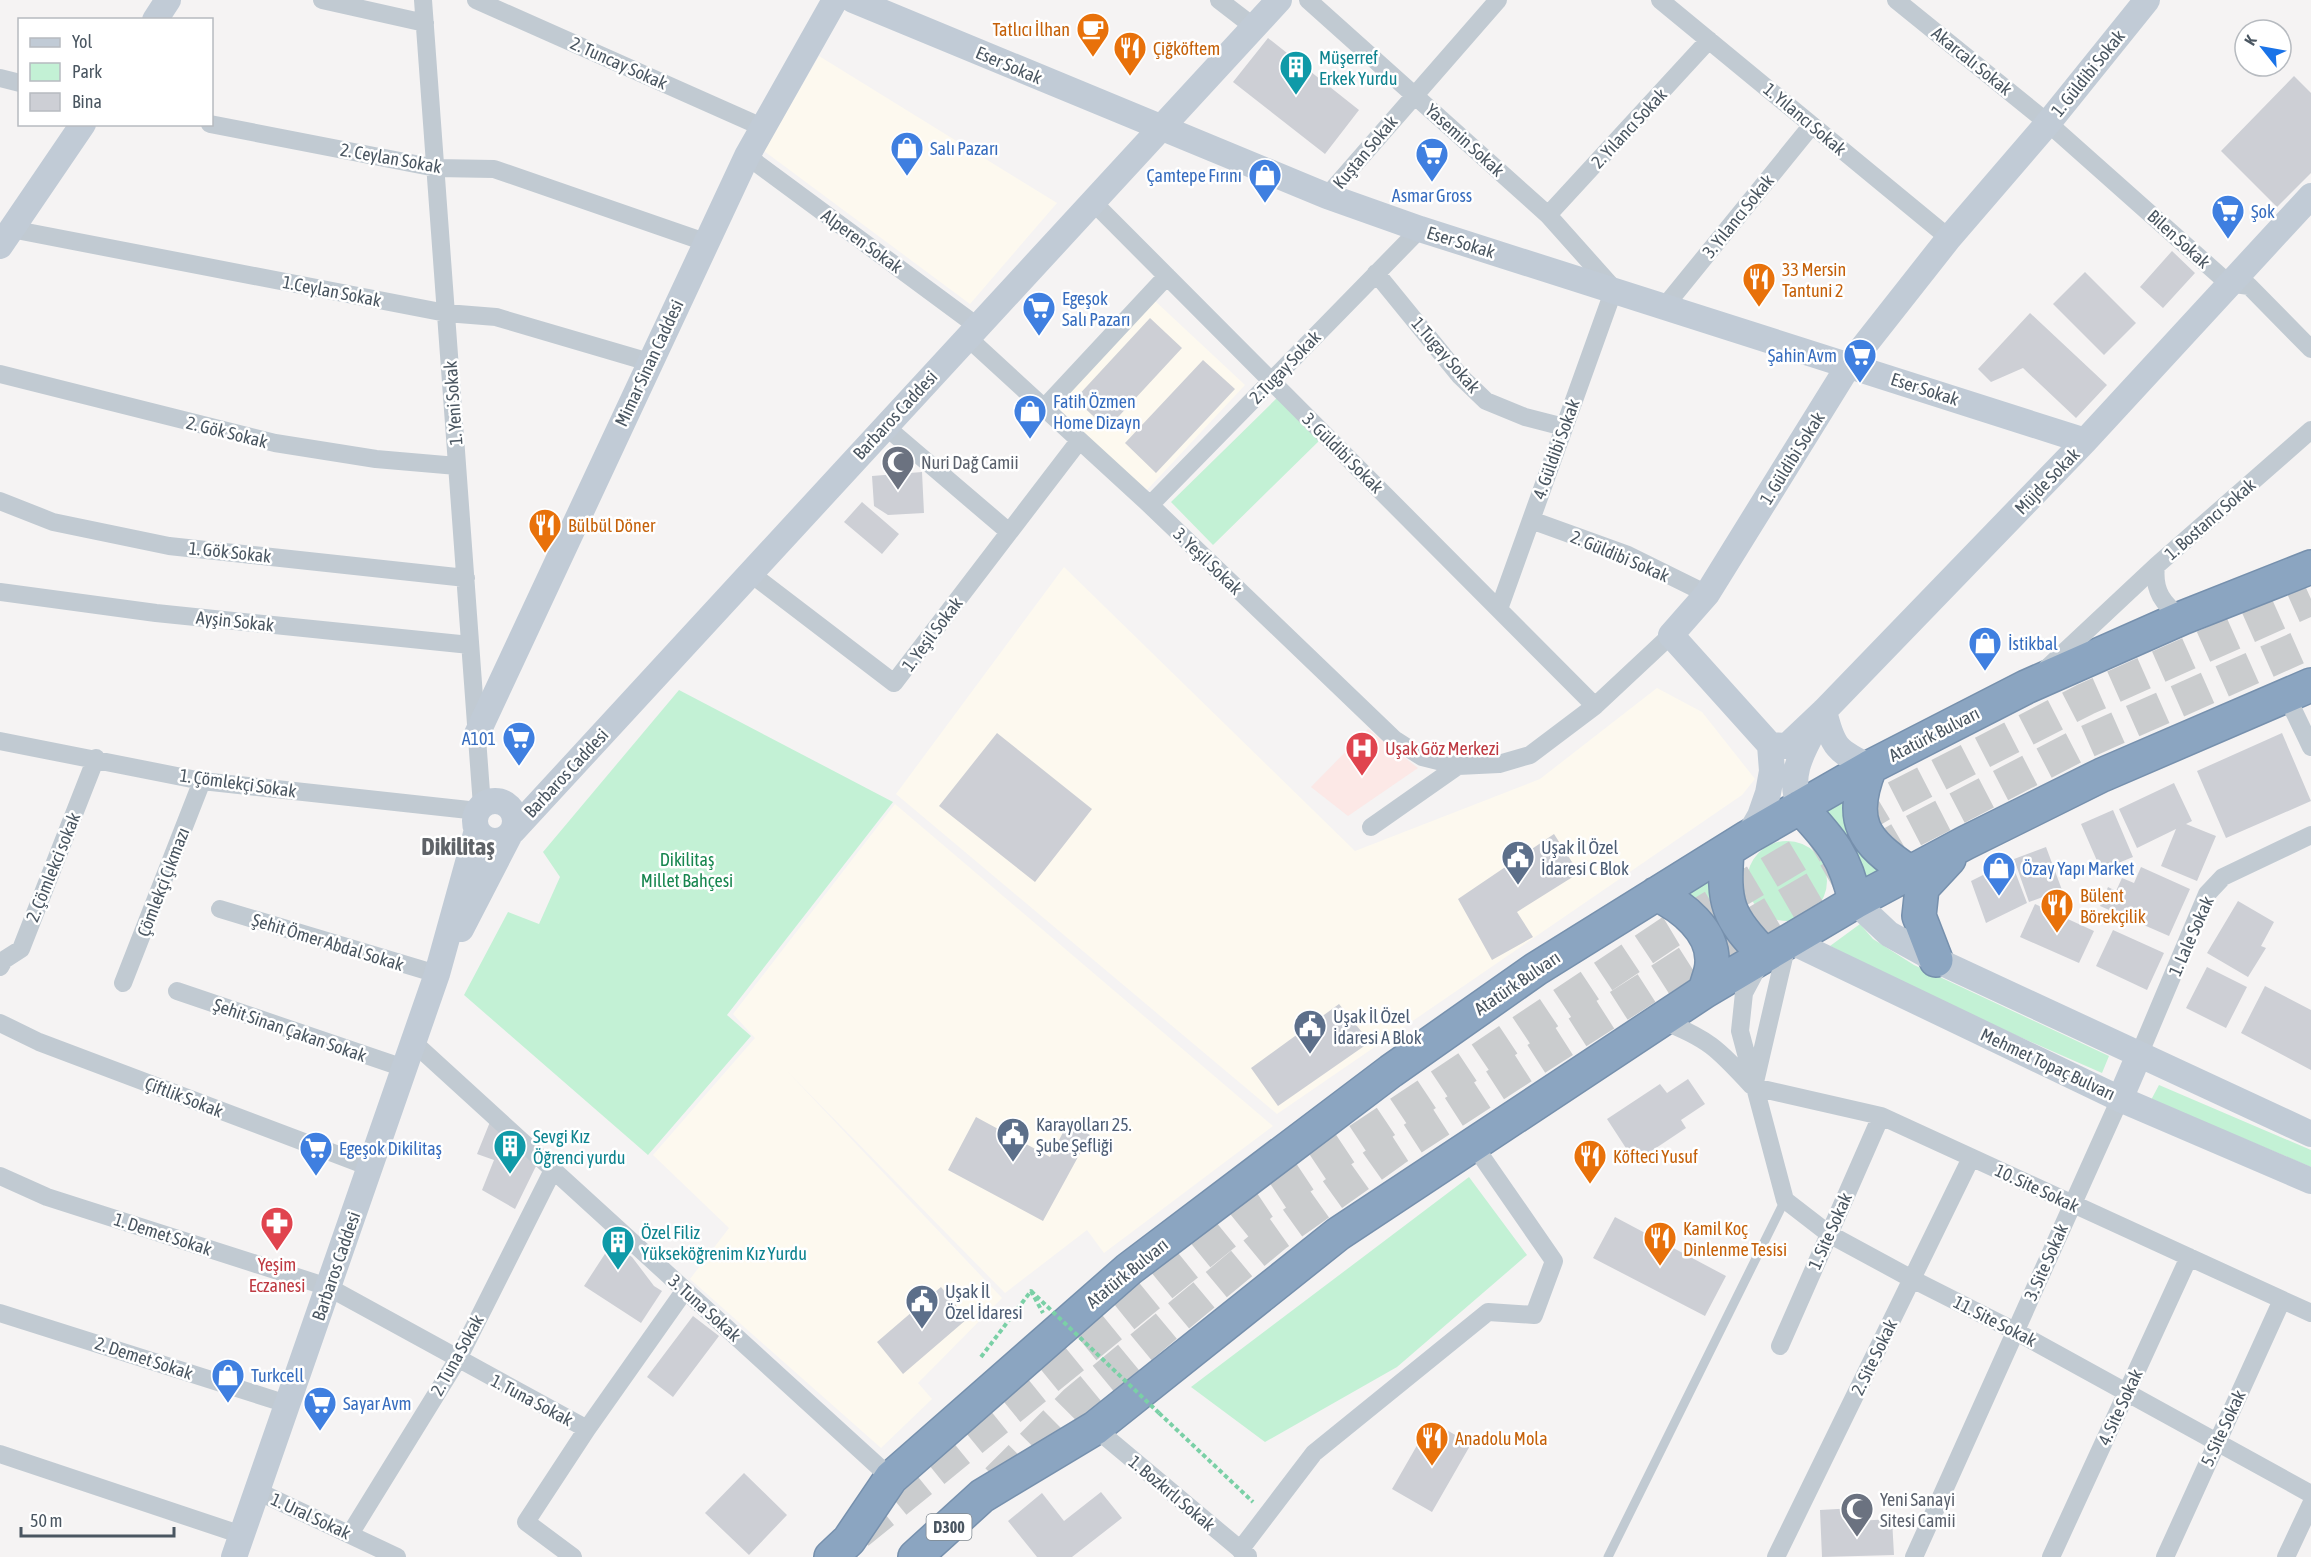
<svg xmlns="http://www.w3.org/2000/svg" width="2311" height="1557" font-family="'Asap Condensed',sans-serif">
  <style>
    .commercial { fill: #fdf9ef }
    .medical { fill: #fce8e6 }
    .green { fill: #c3f1d5 }
    .building { fill: #cdcfd5 }
    .lines { fill: none; stroke-linecap: round; stroke-linejoin: round }
    .highway-tunnel { stroke: #caccce; stroke-width: 33; stroke-dasharray: 33 16; stroke-linecap: butt }
    .highway-casing { stroke: #7690ad; stroke-width: 36 }
    .path { stroke: #7ad0a6; stroke-width: 4; stroke-dasharray: 4.5 3; stroke-linecap: butt }
    .lane { stroke: #c1cad2; stroke-width: 9 }
    .street { stroke: #c1cad2; stroke-width: 18 }
    .secondary { stroke: #c1cbd6; stroke-width: 26 }
    .highway { stroke: #8ba5c1; stroke-width: 33 }
    .path-bridge { stroke: #7ad0a6; stroke-width: 4; stroke-dasharray: 4.5 3; stroke-linecap: butt }
    .labels { text-anchor: middle; dominant-baseline: central; stroke-width: 5; stroke-linejoin: round; paint-order: stroke }
    .shield { fill: #fff; stroke: #808990; stroke-width: 1.5 }
    .shield-label { font-size: 16px; font-weight: bold; fill: #4a5661 }
    .food-label { font-size: 18px; fill: #c56008; stroke: #fff; text-anchor: start }
    .culture-label { font-size: 18px; fill: #0d838f; stroke: #fff; text-anchor: start }
    .street-label { font-size: 18px; fill: #4a5661; stroke: #fff }
    .shop-label { font-size: 18px; fill: #366cbe; stroke: #fff; text-anchor: start }
    .worship-label { font-size: 18px; fill: #5b616d; stroke: #fff; text-anchor: start }
    .health-label { font-size: 18px; fill: #be3a42; stroke: #fff; text-anchor: start }
    .service-label { font-size: 18px; fill: #4e5e75; stroke: #fff; text-anchor: start }
    .park-label { font-size: 18px; fill: #17864f; stroke: #fff }
    .district-label { font-size: 24px; font-weight: bold; fill: #5f6368; stroke: #fff }
  </style>
  <rect width="100%" height="100%" fill="#f5f3f3"/>
  <path class="commercial" d="M819,56l238,147 -87,101 -206,-153z
    M1154,300l91,85 -99,106 -90,-85z
    M1064,567l291,284 185,-72 117,-91 45,24 53,67 -13,16 -465,319 -381,-320z
    M895,804l378,322 -169,127 -17,-23 -82,63 -219,-223 216,228 -84,85 14,16 -51,49 -191,-169 39,-51 -76,-73 102,-117 -22,-24z"/>
  <path class="medical" d="M1368,729l50,39 -70,48 -37,-29z"/>
  <path class="green" d="M1278,397l43,42 -108,106 -42,-43z
    M679,690l214,112 -166,213 24,21 -103,119 -184,-160 44,-83 31,12 21,-47 -17,-25z
    M1854,797l35,72 -25,11c-8,-26 -17,-50 -38,-69z
    M1747 881a40 40 0 1 1 80 0a40 40 0 1 1-80 0Z
    M1708,879l21,79 -7,3 -41,-64z
    M1860,924l13,15 41,26 195,91 -7,17 -171,-75 -101,-52z
    M2159,1085l152,65v17l-160,-67z
    M1469,1177l58,78 -130,112 -132,75 -74,-55z"/>
  <path class="building" d="M1268,38l91,72 -34,44 -92,-72z
    M2294,76l17,17v80l-34,34 -56,-56z
    M2172,251l23,22 -32,35 -23,-21z
    M2085,272l51,51 -32,32 -51,-51z
    M2030,313l77,72 -31,33 -53,-50 -32,14 -13,-13z
    M1150,318l32,30 -75,81 -32,-30z
    M1203,360l32,29 -79,84 -31,-30z
    M922,472l2,41 -36,2 -14,-9 -2,-30z
    M862,502l37,32 -17,20 -38,-32z
    M997,733l95,76 -57,73 -96,-76z
    M2282,733l29,68 -85,37 -29,-67z
    M2174,783l18,38 -6,3 30,12 -19,45 -36,-15 15,-37 -39,19 -18,-39z
    M2113,810l20,47 -32,13 -20,-46z
    M1554,834l25,39 -62,39 16,25 -41,23 -34,-61z
    M2046,847l16,43 -33,12 -15,-43z
    M2011,861l16,42 -41,20 -15,-42z
    M2141,867l49,22 -21,47 -69,-30 8,-19 8,4 6,-13 12,5z
    M2238,901l36,21 -13,24 5,2 -18,29 -41,-24z
    M2035,904l59,27 -15,32 -59,-26z
    M2113,930l51,23 -17,37 -51,-24z
    M2207,967l40,20 -21,41 -40,-20z
    M2265,986l46,24v60l-70,-37z
    M1339,1004l31,38 -92,64 -27,-38z
    M1688,1079l17,25 -24,16 5,8 -51,34 -28,-43 53,-35 7,9z
    M492,1117l47,43 -24,49 -33,-19 12,-30 -17,-6z
    M976,1117l74,40 18,-34 22,12 -47,86 -95,-51z
    M1615,1217l111,59 -21,40 -112,-58z
    M612,1243l20,14 22,29 8,5 -21,32 -57,-37z
    M941,1287l26,32 -64,55 -26,-32z
    M693,1316l26,20 -46,61 -26,-20z
    M1431,1421l40,23 -39,68 -40,-23z
    M744,1473l43,42 -38,40 -44,-42z
    M1101,1492l21,26 -50,39h-35l-29,-36 34,-28 22,28z
    M1855,1508l1,13 36,-2 2,36 -72,2 -2,-47z"/>
  <g class="lines">
    <path class="highway-tunnel" d="M997,1480l78,-78 201,-167 119,-85 116,-75 178,-114 220,-128 170,-88 232,-103
      M858,1533l404,-329 408,-272 220,-132 196,-101 225,-100"/>
    <g class="highway-casing">
      <path id="highway" d="M1870,767c-22,55 -7,74 39,105
        M1800,807c31,33 46,50 55,95
        M1727,851c-4,52 0,66 37,103
        M1656,894c26,12 58,37 56,69 0,9 -5,19 -7,28
        M1936,960l-17,-44 3,-28 27,-29
        M831,1557l18,-17 42,-62 238,-209 262,-198 145,-102 212,-132 122,-70 156,-80 156,-69 129,-51
        M915,1557l67,-61 113,-68 243,-194 367,-243 150,-89 110,-59 137,-68 209,-90"/>
    </g>
    <path class="path" d="M981,1357l50,-66 12,22
      M1159,1413l94,89"/>
    <path class="lane" d="M1608,1557l177,-357"/>
    <path class="street" d="M322,0l103,23
      M423,0l59,806
      M476,0l286,127
      M1219,0l35,27
      M1308,0l240,215 66,74 -115,320
      M1660,0l289,238
      M1896,0l152,123 180,160 21,3 62,63
      M0,78l20,5
      M210,124l226,44 58,1 211,73
      M747,156l230,170
      M1327,196l171,-196
      M1092,201l503,505
      M1548,215l161,-175
      M11,229l435,84 50,4 153,45
      M1376,273l84,103 26,25 39,16 39,10
      M1665,306l147,-181
      M967,337l183,168 244,234 28,18 36,9
      M0,374l275,69 101,16 81,7
      M1044,408l123,-132
      M885,426l124,106
      M0,501l53,21 116,24 297,32
      M1150,505l270,-276
      M1531,520l97,35 79,39
      M750,573l144,110 185,-242
      M0,592l156,21 314,32
      M2182,618c-19,-14 -29,-27 -26,-52l155,-136
      M2047,668l109,-102
      M2286,695l25,52
      M0,741l202,40 276,30
      M1371,827l87,-61 41,-2 31,-9 65,-49 76,-71
      M220,909l217,65
      M1760,963l-16,30 -4,38 45,169 44,34 83,45 103,52 296,163
      M0,967l4,-7 17,-11 75,-191
      M123,983l79,-202
      M177,991l227,77
      M1660,1020c48,18 58,29 92,66
      M0,1023l39,19 331,125
      M413,1042l478,436
      M2139,1055l68,-161 16,-17 88,-42
      M1755,1082l33,-142
      M1754,1087l127,29 430,197
      M0,1176l47,21 281,90 259,142 98,-139
      M0,1313l287,91
      M1780,1346l101,-230
      M1095,1428l153,128
      M0,1454l242,81
      M257,1491l140,66
      M350,1534l108,-175 95,-189
      M1240,1550l74,-97 174,-141 46,3 20,-54 -81,-117
      M573,1557l-47,-35 61,-93
      M1776,1557l195,-399
      M1914,1557l206,-458
      M2051,1557l138,-300
      M2165,1557l117,-257
      M2286,1557l25,-53"/>
    <path class="secondary" d="M853,0l474,196 93,33 665,212
      M155,20l13,-20
      M0,246l83,-122
      M1824,711c9,37 13,40 46,56
      M477,734l270,-578 88,-156
      M1770,745l17,1 37,-35 261,-270 226,-245
      M475 821a20 20 0 1 1 40 0a20 20 0 1 1-40 0Z
      M1800,807c-12,-28 0,-52 14,-77
      M513,831l766,-831
      M1748,837l12,-21 8,-23 4,-22 -2,-26 -99,-110 36,-41 142,-229 100,-127 99,-115 99,-123
      M1855,902l34,32 47,26 375,174
      M461,929l48,-93
      M1788,940l332,159 191,82
      M2120,1099l19,-44
      M234,1557l203,-583 40,-144"/>
    <use href="#highway" class="highway"/>
    <path class="path-bridge" d="M1031,1291l128,122"/>
  </g>
  <defs>
    <g id="cafe-pin" transform="scale(1.725)"><path d="M0 17L-7.5 6A9.5 9.5 0 1 1 7.5 6Z" fill="#e8710a" stroke="#fff"/><path d="M-5.5-4.5H6V0H3Q3 3.5 0 3.5H-2.5Q-5.5 3.5-5.5 0ZM3-3.2v2h1.7v-2ZM-6 4.5H4V6H-6Z" fill="#fff"/></g>
    <g id="restaurant-pin" transform="scale(1.725)"><path d="M0 17L-7.5 6A9.5 9.5 0 1 1 7.5 6Z" fill="#e8710a" stroke="#fff"/><path d="M-5-6h1v4h1v-4h1v4h1v-4h1v5L-1.5 .5V6h-2V.5L-5-1ZM5-6V6H3V1.5H1.5Q1.5-4 5-6Z" fill="#fff"/></g>
    <g id="building-pin" transform="scale(1.725)"><path d="M0 17L-7.5 6A9.5 9.5 0 1 1 7.5 6Z" fill="#0f9aa8" stroke="#fff"/><path d="M-4-6H4V6H1V3H-1V6H-4ZM-2.5-4.3h1.7v1.8h-1.7ZM.8-4.3h1.7v1.8H.8ZM-2.5-1h1.7V.8h-1.7ZM.8-1h1.7V.8H.8Z" fill="#fff"/></g>
    <g id="shop-pin" transform="scale(1.725)"><path d="M0 17L-7.5 6A9.5 9.5 0 1 1 7.5 6Z" fill="#3f7fe0" stroke="#fff"/><path d="M-5-2.5h2.3a2.7 3.5 0 0 1 5.4 0H5L5.5 6h-11ZM-1.5-2.5h3a1.5 2.3 0 0 0-3 0Z" fill="#fff"/></g>
    <g id="supermarket-pin" transform="scale(1.725)"><path d="M0 17L-7.5 6A9.5 9.5 0 1 1 7.5 6Z" fill="#3f7fe0" stroke="#fff"/><path d="M-6-5.5h2.5l.6 2H6L4.5 2H-2.5L-4.4-4H-6ZM-1.5 3.2a1.3 1.3 0 1 0 .1 0ZM3 3.2a1.3 1.3 0 1 0 .1 0Z" fill="#fff"/></g>
    <g id="mosque-pin" transform="scale(1.725)"><path d="M0 17L-7.5 6A9.5 9.5 0 1 1 7.5 6Z" fill="#6b7280" stroke="#fff"/><path d="M3.5-4.9A6 6 0 1 0 3.5 4.9A5 5 0 1 1 3.5-4.9Z" fill="#fff"/></g>
    <g id="hospital-pin" transform="scale(1.725)"><path d="M0 17L-7.5 6A9.5 9.5 0 1 1 7.5 6Z" fill="#e0444e" stroke="#fff"/><path d="M-5-5h3v3.5h4V-5h3V5h-3V1.5h-4V5h-3Z" fill="#fff"/></g>
    <g id="civic-pin" transform="scale(1.725)"><path d="M0 17L-7.5 6A9.5 9.5 0 1 1 7.5 6Z" fill="#5c6f8a" stroke="#fff"/><path d="M-.6-6.5H3V-4.5H.6V-3L4-1V1h2V6H-6V1h2V-1L-.6-3ZM-1.2 2.5V6h2.4V2.5Z" fill="#fff"/></g>
    <g id="pharmacy-pin" transform="scale(1.725)"><path d="M0 17L-7.5 6A9.5 9.5 0 1 1 7.5 6Z" fill="#e0444e" stroke="#fff"/><path d="M-2-6h4v4h4v4h-4v4h-4v-4h-4v-4h4Z" fill="#fff"/></g>
  </defs>
  <g fill-rule="evenodd">
    <use href="#cafe-pin" x="1093" y="29"/>
    <use href="#restaurant-pin" x="1130" y="48"/>
    <use href="#building-pin" x="1296" y="67"/>
    <use href="#shop-pin" x="907" y="148"/>
    <use href="#supermarket-pin" x="1432" y="154"/>
    <use href="#shop-pin" x="1265" y="175"/>
    <use href="#supermarket-pin" x="2228" y="211"/>
    <use href="#restaurant-pin" x="1759" y="279"/>
    <use href="#supermarket-pin" x="1039" y="308"/>
    <use href="#supermarket-pin" x="1860" y="355"/>
    <use href="#shop-pin" x="1030" y="411"/>
    <use href="#mosque-pin" x="898" y="462"/>
    <use href="#restaurant-pin" x="545" y="525"/>
    <use href="#shop-pin" x="1985" y="643"/>
    <use href="#supermarket-pin" x="519" y="738"/>
    <use href="#hospital-pin" x="1362" y="748"/>
    <use href="#civic-pin" x="1518" y="857"/>
    <use href="#shop-pin" x="1999" y="868"/>
    <use href="#restaurant-pin" x="2057" y="905"/>
    <use href="#civic-pin" x="1310" y="1026"/>
    <use href="#civic-pin" x="1013" y="1134"/>
    <use href="#building-pin" x="510" y="1146"/>
    <use href="#supermarket-pin" x="316" y="1148"/>
    <use href="#restaurant-pin" x="1590" y="1156"/>
    <use href="#pharmacy-pin" x="277" y="1223"/>
    <use href="#restaurant-pin" x="1660" y="1238"/>
    <use href="#building-pin" x="618" y="1242"/>
    <use href="#civic-pin" x="922" y="1301"/>
    <use href="#shop-pin" x="228" y="1375"/>
    <use href="#supermarket-pin" x="320" y="1403"/>
    <use href="#restaurant-pin" x="1432" y="1438"/>
    <use href="#mosque-pin" x="1857" y="1509"/>
  </g>
  <g class="labels">
    <rect class="shield" x="926.5" y="1514" width="45" height="26" rx="4.5"/>
    <g class="shield-label">
      <text x="949" y="1527">D300</text>
    </g>
    <g class="food-label">
      <text x="1070" y="29" text-anchor="end">Tatlıcı İlhan</text>
      <text x="1153" y="48">Çiğköftem</text>
      <text x="1782" y="269">33 Mersin<tspan x="1782" dy="21">Tantuni 2</tspan></text>
      <text x="568" y="525">Bülbül Döner</text>
      <text x="2080" y="895">Bülent<tspan x="2080" dy="21">Börekçilik</tspan></text>
      <text x="1613" y="1156">Köfteci Yusuf</text>
      <text x="1683" y="1228">Kamil Koç<tspan x="1683" dy="21">Dinlenme Tesisi</tspan></text>
      <text x="1455" y="1438">Anadolu Mola</text>
    </g>
    <g class="culture-label">
      <text x="1319" y="57">Müşerref<tspan x="1319" dy="21">Erkek Yurdu</tspan></text>
      <text x="533" y="1136">Sevgi Kız<tspan x="533" dy="21">Öğrenci yurdu</tspan></text>
      <text x="641" y="1232">Özel Filiz<tspan x="641" dy="21">Yükseköğrenim Kız Yurdu</tspan></text>
    </g>
    <g class="street-label">
      <text transform="translate(1972 61) rotate(39)">Akarcalı Sokak</text>
      <text transform="translate(619 63) rotate(24)">2. Tuncay Sokak</text>
      <text transform="translate(1009 65) rotate(23)">Eser Sokak</text>
      <text transform="translate(2088 73) rotate(-51)">1. Güldibi Sokak</text>
      <text transform="translate(1805 119) rotate(40)">1. Yılancı Sokak</text>
      <text transform="translate(1629 128) rotate(-47)">2. Yılancı Sokak</text>
      <text transform="translate(1465 140) rotate(42)">Yasemin Sokak</text>
      <text transform="translate(1365 152) rotate(-50)">Kuştan Sokak</text>
      <text transform="translate(391 158) rotate(10)">2. Ceylan Sokak</text>
      <text transform="translate(1738 216) rotate(-51)">3. Yılancı Sokak</text>
      <text transform="translate(2179 239) rotate(42)">Bilen Sokak</text>
      <text transform="translate(862 241) rotate(36)">Alperen Sokak</text>
      <text transform="translate(1461 242) rotate(17)">Eser Sokak</text>
      <text transform="translate(332 291) rotate(11)">1.Ceylan Sokak</text>
      <text transform="translate(1446 355) rotate(49)">1.Tugay Sokak</text>
      <text transform="translate(649 363) rotate(-65)">Mimar Sinan Caddesi</text>
      <text transform="translate(1285 367) rotate(-46)">2.Tugay Sokak</text>
      <text transform="translate(1925 389) rotate(18)">Eser Sokak</text>
      <text transform="translate(453 403) rotate(-94)">1. Yeni Sokak</text>
      <text transform="translate(895 415) rotate(-47)">Barbaros Caddesi</text>
      <text transform="translate(227 432) rotate(14)">2. Gök Sokak</text>
      <text transform="translate(1556 449) rotate(-70)">4. Güldibi Sokak</text>
      <text transform="translate(1343 453) rotate(45)">3. Güldibi Sokak</text>
      <text transform="translate(1792 458) rotate(-58)">1. Güldibi Sokak</text>
      <text transform="translate(2047 481) rotate(-46)">Müjde Sokak</text>
      <text transform="translate(2210 519) rotate(-41)">1. Bostancı Sokak</text>
      <text transform="translate(230 552) rotate(6)">1. Gök Sokak</text>
      <text transform="translate(1620 556) rotate(23)">2. Güldibi Sokak</text>
      <text transform="translate(1208 561) rotate(44)">3. Yeşil Sokak</text>
      <text transform="translate(235 621) rotate(6)">Ayşin Sokak</text>
      <text transform="translate(932 634) rotate(-53)">1. Yeşil Sokak</text>
      <text transform="translate(1934 734) rotate(-27)">Atatürk Bulvarı</text>
      <text transform="translate(566 773) rotate(-47)">Barbaros Caddesi</text>
      <text transform="translate(238 783) rotate(8)">1. Çömlekçi Sokak</text>
      <text transform="translate(53 867) rotate(-68)">2. Çömlekci sokak</text>
      <text transform="translate(163 882) rotate(-69)">Çömlekçi Çıkmazı</text>
      <text transform="translate(2191 936) rotate(-66)">1. Lale Sokak</text>
      <text transform="translate(328 942) rotate(17)">Şehit Ömer Abdal Sokak</text>
      <text transform="translate(1517 983) rotate(-34)">Atatürk Bulvarı</text>
      <text transform="translate(290 1030) rotate(19)">Şehit Sinan Çakan Sokak</text>
      <text transform="translate(2048 1064) rotate(25)">Mehmet Topaç Bulvarı</text>
      <text transform="translate(184 1097) rotate(21)">Çiftlik Sokak</text>
      <text transform="translate(2037 1188) rotate(25)">10. Site Sokak</text>
      <text transform="translate(1830 1231) rotate(-66)">1. Site Sokak</text>
      <text transform="translate(163 1234) rotate(18)">1. Demet Sokak</text>
      <text transform="translate(2046 1262) rotate(-66)">3. Site Sokak</text>
      <text transform="translate(336 1266) rotate(-71)">Barbaros Caddesi</text>
      <text transform="translate(1127 1273) rotate(-39)">Atatürk Bulvarı</text>
      <text transform="translate(705 1308) rotate(42)">3. Tuna Sokak</text>
      <text transform="translate(1995 1321) rotate(27)">11. Site Sokak</text>
      <text transform="translate(457 1355) rotate(-61)">2. Tuna Sokak</text>
      <text transform="translate(1874 1357) rotate(-64)">2. Site Sokak</text>
      <text transform="translate(144 1358) rotate(18)">2. Demet Sokak</text>
      <text transform="translate(532 1400) rotate(28)">1. Tuna Sokak</text>
      <text transform="translate(2120 1407) rotate(-65)">4. Site Sokak</text>
      <text transform="translate(2223 1428) rotate(-65)">5. Site Sokak</text>
      <text transform="translate(1172 1493) rotate(40)">1. Bozkırlı Sokak</text>
      <text transform="translate(311 1516) rotate(25)">1. Ural Sokak</text>
    </g>
    <g class="shop-label">
      <text x="930" y="148">Salı Pazarı</text>
      <text x="1242" y="175" text-anchor="end">Çamtepe Fırını</text>
      <text x="1432" y="195" text-anchor="middle">Asmar Gross</text>
      <text x="2251" y="211">Şok</text>
      <text x="1062" y="298">Egeşok<tspan x="1062" dy="21">Salı Pazarı</tspan></text>
      <text x="1837" y="355" text-anchor="end">Şahin Avm</text>
      <text x="1053" y="401">Fatih Özmen<tspan x="1053" dy="21">Home Dizayn</tspan></text>
      <text x="2008" y="643">İstikbal</text>
      <text x="496" y="738" text-anchor="end">A101</text>
      <text x="2022" y="868">Özay Yapı Market</text>
      <text x="339" y="1148">Egeşok Dikilitaş</text>
      <text x="251" y="1375">Turkcell</text>
      <text x="343" y="1403">Sayar Avm</text>
    </g>
    <g class="worship-label">
      <text x="921" y="462">Nuri Dağ Camii</text>
      <text x="1880" y="1499">Yeni Sanayi<tspan x="1880" dy="21">Sitesi Camii</tspan></text>
    </g>
    <g class="health-label">
      <text x="1385" y="748">Uşak Göz Merkezi</text>
      <text x="277" y="1264" text-anchor="middle">Yeşim<tspan x="277" dy="21">Eczanesi</tspan></text>
    </g>
    <g class="service-label">
      <text x="1541" y="847">Uşak İl Özel<tspan x="1541" dy="21">İdaresi C Blok</tspan></text>
      <text x="1333" y="1016">Uşak İl Özel<tspan x="1333" dy="21">İdaresi A Blok</tspan></text>
      <text x="1036" y="1124">Karayolları 25.<tspan x="1036" dy="21">Şube Şefliği</tspan></text>
      <text x="945" y="1291">Uşak İl<tspan x="945" dy="21">Özel İdaresi</tspan></text>
    </g>
    <g class="park-label">
      <text x="687" y="859">Dikilitaş<tspan x="687" dy="21">Millet Bahçesi</tspan></text>
    </g>
    <g class="district-label">
      <text x="458" y="846">Dikilitaş</text>
    </g>
  </g>
  <rect x="18" y="18" width="195" height="108" fill="#ffffff" stroke="#b7bbc0" stroke-width="1.5"/>
  <rect x="30" y="38" width="30" height="9" fill="#c1cbd6" stroke="#b7bbc0" stroke-width="1.5"/>
  <text x="72" y="48" font-size="18" fill="#4a5661">Yol</text>
  <rect x="30" y="63" width="30" height="18" fill="#c3f1d5" stroke="#b7bbc0" stroke-width="1.5"/>
  <text x="72" y="78" font-size="18" fill="#4a5661">Park</text>
  <rect x="30" y="93" width="30" height="18" fill="#cdcfd5" stroke="#b7bbc0" stroke-width="1.5"/>
  <text x="72" y="108" font-size="18" fill="#4a5661">Bina</text>
  <g transform="translate(2263 48) rotate(301)"><circle r="28" fill="#ffffff" stroke="#b7bbc0" stroke-width="1.5"/>
  <path d="M0-4.5L10 22L0 15L-10 22Z" fill="#1a73e8"/>
  <text y="-9" font-size="16" font-weight="bold" text-anchor="middle" fill="#4a5661">K</text>
  </g>
  <path d="M21 1527v9h153v-9" fill="none" stroke="#4a5661" stroke-width="3"/>
  <text x="30" y="1527" font-size="18" fill="#4a5661" stroke="#ffffff" stroke-width="4.5" paint-order="stroke">50 m</text>
</svg>
